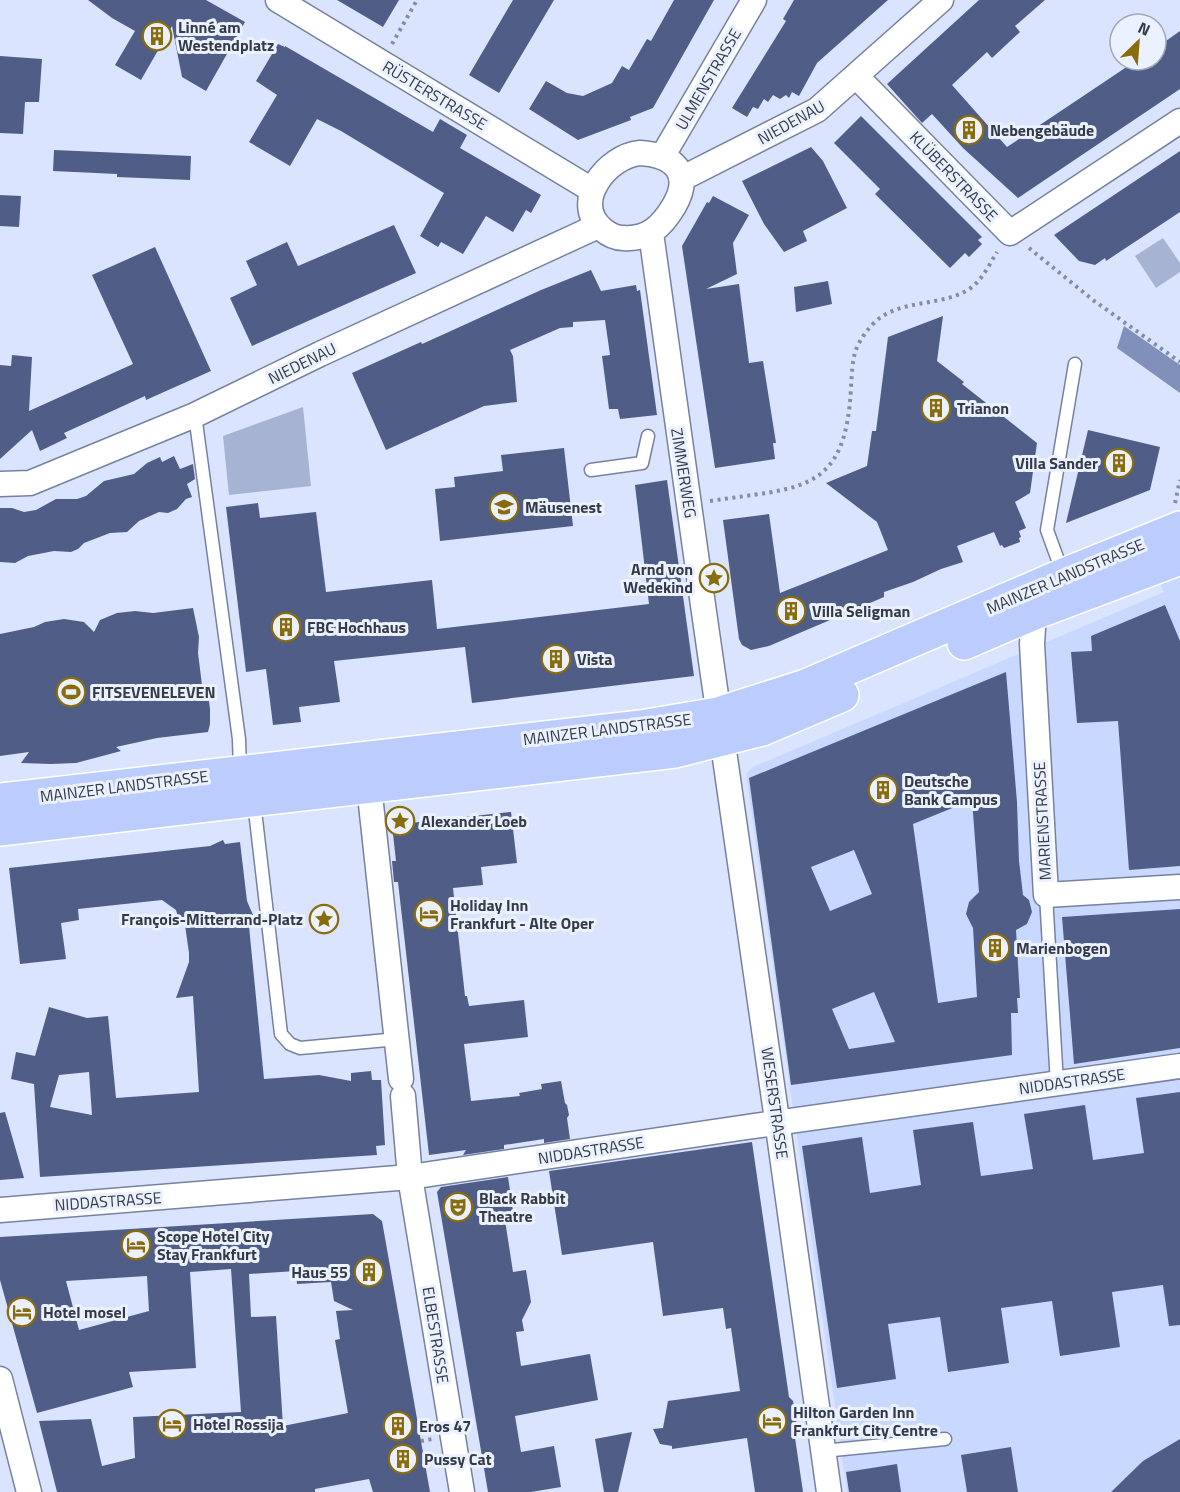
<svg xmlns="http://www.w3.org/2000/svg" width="1180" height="1492" font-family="'Titillium Web',sans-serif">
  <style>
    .built { fill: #c9d8ff }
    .green { fill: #a7b3d3 }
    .water { fill: #8090bb }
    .building { fill: #505e87; fill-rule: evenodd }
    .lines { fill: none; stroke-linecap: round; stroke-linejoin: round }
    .service-casing { stroke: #7782a0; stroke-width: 15 }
    .minor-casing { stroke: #7782a0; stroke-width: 27 }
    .primary-casing { stroke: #fff; stroke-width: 36 }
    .path { stroke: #858da0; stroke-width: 4; stroke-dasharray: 3 4.5; stroke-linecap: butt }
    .service { stroke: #fff; stroke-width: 12 }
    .minor { stroke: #fff; stroke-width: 24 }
    .primary { stroke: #bccdfd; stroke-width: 33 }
    .labels { text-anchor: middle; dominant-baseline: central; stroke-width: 6; stroke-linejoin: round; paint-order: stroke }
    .poi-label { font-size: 16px; font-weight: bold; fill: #353a47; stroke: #ecf1ff; text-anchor: start }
    .street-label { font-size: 16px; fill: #353a47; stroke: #ecf1ff }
  </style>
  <rect width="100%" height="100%" fill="#dae4fe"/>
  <path class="built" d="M1180,558v934h-333l-101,-718 7,-7 411,-175 -9,-23z"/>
  <path class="green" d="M1163,238l17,25v9l-24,16 -21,-32z
    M303,407l8,79 -82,9 -6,-59z"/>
  <path class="water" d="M1124,326l56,39v28l-63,-45z"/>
  <path class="building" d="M88,0h118l39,22 -39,69 -24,-14 -10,-51 -31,54 -26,-15 20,-34 -23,-13z
    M337,0h62l-16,27z
    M513,0h41l-55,93 -30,-18z
    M674,0h40l-61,108 -23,9 1,3 -53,20 -49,-31 17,-28 21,12 16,3 29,-13 10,-17 7,4 18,-31 4,2z
    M794,0h94l-71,63 -18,33 -7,-4 -3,6 -3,-3 -6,4 -7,-4 -5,7 -4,-3 -6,10 -5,-2 -6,10 -15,-9 54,-87 -3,-2z
    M979,0h66l-30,26 5,6 -28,26 -5,-6 -35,33 55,62 130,-87h19v-12l24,-17v58l-162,109 -55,-50 -31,-34 -10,9 -35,-39z
    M278,44l7,3v-1l148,86 7,-13 27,16 -7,13 81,47 -10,18 -5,-3 -13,22 -27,-16 -23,38 -22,-12 -3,5 -18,-11 24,-43 -103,-62 -24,-12 -27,47 -41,-24 28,-47 -21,-14z
    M0,56l42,3 -3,43h-14l-2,32 -23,-1z
    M861,116l121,121 -4,3 4,4 -13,13 -4,-4 -15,15 -75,-74 5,-5 -46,-46z
    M811,147l12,14 24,47 -44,23 4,10 -23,11 -20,-28 -22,-43z
    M54,150l137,6 -1,24 -73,-3v-3l-64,-3z
    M1180,151v61l-74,49 -1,-3 -10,7 -16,-4 -25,-26z
    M0,195l21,1 -2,31 -19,-1z
    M713,196l36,19 -16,28 4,31 -31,15 33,-5 10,79 14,-2 13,82h-3l2,16 -60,9 -33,-222 25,-44 2,1z
    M394,225l22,48 -164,73 -22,-48 27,-13 -11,-24 41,-19 11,24z
    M155,247l56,124 -65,29 -1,-4 -81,37 3,5 -27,13 -8,-21 -32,29v-94l11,1 1,-11 20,2 -3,54 104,-47 -41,-89z
    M591,270l10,21 35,-6 1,6 3,-1 17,125 -37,4 -2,-10h-9l-7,-53 8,-1 -5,-35 -32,2v5l-13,1 -50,22 3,6 4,46 -33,4 -98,44 -34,-77 69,-31 1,2 20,-9 99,-45z
    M828,281l4,23 -36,8 -2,-25z
    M943,316l-6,45 27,21 -2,2 75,59 -7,50 -15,9 11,26 -7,3 2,6 -2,1 1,4 -16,6 -2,-3 -2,1 -6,-14 -37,14 6,16 -22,7 -28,13 -29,10v5l-115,49 -18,4 -9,-5 -3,-6 -16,-119 46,-6 11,79 108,-43 -11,-28 -51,-39 41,-17 5,-35h4l12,-94z
    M1088,430l72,17 -10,43 -84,33z
    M564,448l9,78 -133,15 -5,-52 20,-2 -1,-10 49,-6 -2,-16z
    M174,456l6,13 13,-5 2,15 -8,5 5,13 -6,2 -9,10 -9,4 -9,-1 -20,9 -12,11 -17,1 -26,10 -6,6 -7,3 -17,-1 -26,5 -13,7 -15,-1v-54h12l12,4 12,-2 20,-11h21l9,-3 18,-15 30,-7 13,-11 13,-6 2,5z
    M667,480l27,196 -222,27 -7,-56 -131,14 6,41 -41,5 2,15 -28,3 -7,-56 -20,3 -20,-165 32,-4 2,15 56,-6 10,80 106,-12 5,49 212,-25 -14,-119z
    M1165,605l15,36v225l-51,4 -11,-149 -41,2 -6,-71 21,-1 -1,-15z
    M193,608l6,29 -1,16 4,32 6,9 2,15v15l-2,8 -51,6 -41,9 5,4 -45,12 -25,1 -30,-1 8,-11 -29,4v-122l34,-7 11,-5 19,-3 20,3 10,10 6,-12 17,-7 18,-2 18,2z
    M1006,672l11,130 2,59 4,34 6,5 3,12 -5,12 -11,6 4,68h-3l1,15h-7l1,42 -221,30 -42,-307zM972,800l7,92 -10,10 -3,12 7,14 4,69 -39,6 -25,-179zM854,850l18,44 -42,17 -19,-44zM874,992l21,50 -46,7 -17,-40z
    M511,812l6,51 -36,4 2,18 -30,3 12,108h2l2,10 55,-6 4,37 -64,7 7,57 49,-5 -1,-3 23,-4 -1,-5 20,-3 4,22 2,2 2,10 -2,3 3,21 -26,4v-4l-40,6v4l-41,6 3,-5 -37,5 -31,-273h-4l-2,-21h4l-4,-36z
    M223,840l2,4 15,-2 7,59 6,14 -5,1 16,163 55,-4 32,6v-8l20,-2 1,9h9l4,65 -9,1 1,9 -337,22 -6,-93 -23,-5 5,-27 19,4 14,-49 38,11 21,-2 8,82 83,-6 -6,-96 -17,2 13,-36v-9l-4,-28 -7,-8 -2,-7 -14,-10 -84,9 1,11 -18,3 5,36 -46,5 -11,-96 201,-22zM89,1072l3,43 -42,-8 9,-32z
    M1180,909v139l-106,16 -12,-147z
    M1180,1092v233l-11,1 -6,-41 -51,7 8,55 -60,9 -8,-55 -51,7 8,55 -61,9 -8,-55 -52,7 8,55 -59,9 -35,-242 60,-9 8,56 51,-8 -8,-55 60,-8 8,54 52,-7 -9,-55 61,-9 8,55 51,-7 -8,-55z
    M5,1112l19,66 -24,2v-67z
    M752,1142l37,255 4,4 4,25 -3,5 9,61h-48l-8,-54 -75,11v-3l-12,-2 -7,-15 10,-1 5,-27 72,-10 -9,-63 -5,1 -3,-21 -60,8 -10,-74 -91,13 -13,-84z
    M508,1177l6,41 -9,2 8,52 13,-2 5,32 -9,18 2,11 -8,1 5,34 69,-12 8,46 -83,16 6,36 33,-6 7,41 -30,5h-43l-51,-300 4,-5z
    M373,1214l9,7 48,271h-57l-4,-13 -54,10v3h-258l-18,-71 52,-2 11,47 33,-8 -2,-41 108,-5 -10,-143 -41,3 6,96 -67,4 4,15 -96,26 -37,-133v-43zM296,1271l1,13 34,-2 3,19 19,9 -17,1 4,28 -5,1 13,73 -65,13 -7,-110 -25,1 -2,-43zM147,1276l2,35 -70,19 -13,-49z
    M632,1432l-14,60h-14l-9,-53z
    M1180,1439v53h-69l32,-31z
    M1011,1447l7,45h-51l-6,-37z
    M897,1464l4,28h-52l-3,-20z"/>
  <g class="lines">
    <g class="service-casing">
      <path id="service" d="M195,415l44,324 1,32
        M591,470l51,-7 6,-27
        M1063,574l-16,-44 28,-166
        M254,802l27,232 9,10 10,4 98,-9
        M1046,895l11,189
        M823,1451l122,-12"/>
    </g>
    <g class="minor-casing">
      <path id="minor" d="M278,0l314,190
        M857,77l153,156 170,-112
        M640,153c34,2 53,20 34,53 -12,20 -26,34 -51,32 -8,0 -14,-3 -21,-9 -31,-27 5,-73 38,-76z
        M662,157l92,-157
        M683,178l134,-68 124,-110
        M651,233c57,420 121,839 178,1259
        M0,484l30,-1 165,-68 125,-61 278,-128
        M1034,613l-2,31 14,251 134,-8
        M369,786l32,293
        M403,1096l7,81 52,315
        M0,1210l410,-33 337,-50 433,-61
        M0,1379l29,113"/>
    </g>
    <g class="primary-casing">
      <path id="primary" d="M964,643l70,-30 146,-55
        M0,800l641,-73 77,-13 88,-28 258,-111 116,-47
        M0,829l675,-78 87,-22 80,-34"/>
    </g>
    <path class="path" d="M392,44l25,-44
      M1029,248l64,52 87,62
      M710,501c90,-14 136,-6 141,-114 2,-29 1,-40 22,-63 24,-25 64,-17 93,-33 15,-8 23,-26 31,-39
      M1175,503l5,-23
      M419,1430l10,-2
      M421,1441l11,-2"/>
    <use href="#service" class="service"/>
    <use href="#minor" class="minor"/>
    <use href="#primary" class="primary"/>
  </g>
  <defs>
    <g id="building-ring" transform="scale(1.5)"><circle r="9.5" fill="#ecf1ff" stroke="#896c0b" stroke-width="1.5"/><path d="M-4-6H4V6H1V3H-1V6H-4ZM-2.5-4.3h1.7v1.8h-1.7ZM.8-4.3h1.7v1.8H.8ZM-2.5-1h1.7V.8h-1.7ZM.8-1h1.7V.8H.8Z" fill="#896c0b"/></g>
    <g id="school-ring" transform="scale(1.5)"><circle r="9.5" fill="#ecf1ff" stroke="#896c0b" stroke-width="1.5"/><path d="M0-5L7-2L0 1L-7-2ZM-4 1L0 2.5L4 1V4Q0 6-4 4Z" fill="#896c0b"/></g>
    <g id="sight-ring" transform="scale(1.5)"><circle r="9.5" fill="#ecf1ff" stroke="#896c0b" stroke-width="1.5"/><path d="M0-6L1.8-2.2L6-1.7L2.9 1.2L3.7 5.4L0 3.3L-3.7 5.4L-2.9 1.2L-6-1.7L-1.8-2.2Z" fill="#896c0b"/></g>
    <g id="stadium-ring" transform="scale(1.5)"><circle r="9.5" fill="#ecf1ff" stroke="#896c0b" stroke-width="1.5"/><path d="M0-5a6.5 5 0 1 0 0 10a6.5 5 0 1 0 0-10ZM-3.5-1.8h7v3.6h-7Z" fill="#896c0b"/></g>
    <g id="hotel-ring" transform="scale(1.5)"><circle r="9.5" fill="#ecf1ff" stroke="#896c0b" stroke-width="1.5"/><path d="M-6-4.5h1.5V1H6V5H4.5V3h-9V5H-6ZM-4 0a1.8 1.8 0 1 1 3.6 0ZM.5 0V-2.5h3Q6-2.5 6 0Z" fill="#896c0b"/></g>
    <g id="theatre-ring" transform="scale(1.5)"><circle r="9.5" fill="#ecf1ff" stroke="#896c0b" stroke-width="1.5"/><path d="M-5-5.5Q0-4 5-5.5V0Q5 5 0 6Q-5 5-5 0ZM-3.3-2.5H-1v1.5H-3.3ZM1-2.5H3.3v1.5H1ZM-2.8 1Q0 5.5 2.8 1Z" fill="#896c0b"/></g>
  </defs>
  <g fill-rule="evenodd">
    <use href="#building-ring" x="157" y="36"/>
    <use href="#building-ring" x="969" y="130"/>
    <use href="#building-ring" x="936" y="408"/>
    <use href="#building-ring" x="1119" y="463"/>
    <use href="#school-ring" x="504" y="507"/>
    <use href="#sight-ring" x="714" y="578"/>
    <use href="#building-ring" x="791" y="611"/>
    <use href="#building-ring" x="286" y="627"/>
    <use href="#building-ring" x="556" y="659"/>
    <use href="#stadium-ring" x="71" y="692"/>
    <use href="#building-ring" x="883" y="790"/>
    <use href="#sight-ring" x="400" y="821"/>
    <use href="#hotel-ring" x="429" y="914"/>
    <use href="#sight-ring" x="324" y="919"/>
    <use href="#building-ring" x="995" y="948"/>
    <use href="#theatre-ring" x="458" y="1207"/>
    <use href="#hotel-ring" x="136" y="1245"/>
    <use href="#building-ring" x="369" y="1272"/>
    <use href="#hotel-ring" x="22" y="1312"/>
    <use href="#hotel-ring" x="772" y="1421"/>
    <use href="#hotel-ring" x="172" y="1424"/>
    <use href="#building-ring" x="398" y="1426"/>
    <use href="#building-ring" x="403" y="1459"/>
  </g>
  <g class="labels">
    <g class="poi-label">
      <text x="178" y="27">Linné am<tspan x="178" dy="18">Westendplatz</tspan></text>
      <text x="990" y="130">Nebengebäude</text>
      <text x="957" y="408">Trianon</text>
      <text x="1098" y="463" text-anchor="end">Villa Sander</text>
      <text x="525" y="507">Mäusenest</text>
      <text x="693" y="569" text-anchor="end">Arnd von<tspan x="693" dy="18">Wedekind</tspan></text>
      <text x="812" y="611">Villa Seligman</text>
      <text x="307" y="627">FBC Hochhaus</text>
      <text x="577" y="659">Vista</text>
      <text x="92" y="692">FITSEVENELEVEN</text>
      <text x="904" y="781">Deutsche<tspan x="904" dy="18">Bank Campus</tspan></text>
      <text x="421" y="821">Alexander Loeb</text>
      <text x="450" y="905">Holiday Inn<tspan x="450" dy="18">Frankfurt - Alte Oper</tspan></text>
      <text x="303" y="919" text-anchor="end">François-Mitterrand-Platz</text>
      <text x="1016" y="948">Marienbogen</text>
      <text x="479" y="1198">Black Rabbit<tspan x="479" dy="18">Theatre</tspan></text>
      <text x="157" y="1236">Scope Hotel City<tspan x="157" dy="18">Stay Frankfurt</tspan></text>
      <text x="348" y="1272" text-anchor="end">Haus 55</text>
      <text x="43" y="1312">Hotel mosel</text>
      <text x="793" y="1412">Hilton Garden Inn<tspan x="793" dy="18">Frankfurt City Centre</tspan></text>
      <text x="193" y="1424">Hotel Rossija</text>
      <text x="419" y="1426">Eros 47</text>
      <text x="424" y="1459">Pussy Cat</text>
    </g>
    <g class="street-label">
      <text transform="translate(708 79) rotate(-60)">ULMENSTRASSE</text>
      <text transform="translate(435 95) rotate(31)">RÜSTERSTRASSE</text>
      <text transform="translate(791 122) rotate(-29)">NIEDENAU</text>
      <text transform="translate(954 176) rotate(46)">KLÜBERSTRASSE</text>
      <text transform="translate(302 363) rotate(-26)">NIEDENAU</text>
      <text transform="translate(684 473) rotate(81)">ZIMMERWEG</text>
      <text transform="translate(1065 576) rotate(-23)">MAINZER LANDSTRASSE</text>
      <text transform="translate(607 729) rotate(-7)">MAINZER LANDSTRASSE</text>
      <text transform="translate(124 786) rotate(-7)">MAINZER LANDSTRASSE</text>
      <text transform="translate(1042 821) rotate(-93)">MARIENSTRASSE</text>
      <text transform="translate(1072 1081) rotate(-8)">NIDDASTRASSE</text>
      <text transform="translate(775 1103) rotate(82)">WESERSTRASSE</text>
      <text transform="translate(591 1150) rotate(-9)">NIDDASTRASSE</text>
      <text transform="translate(108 1201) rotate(-4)">NIDDASTRASSE</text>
      <text transform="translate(436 1335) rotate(81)">ELBESTRASSE</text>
    </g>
  </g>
  <g transform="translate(1138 42) rotate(25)"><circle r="28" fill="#ecf1ff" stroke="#a3a8b5" stroke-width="1.5"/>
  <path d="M0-4.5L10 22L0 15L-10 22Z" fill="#896c0b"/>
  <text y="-9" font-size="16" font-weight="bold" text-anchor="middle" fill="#353a47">N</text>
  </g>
</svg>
